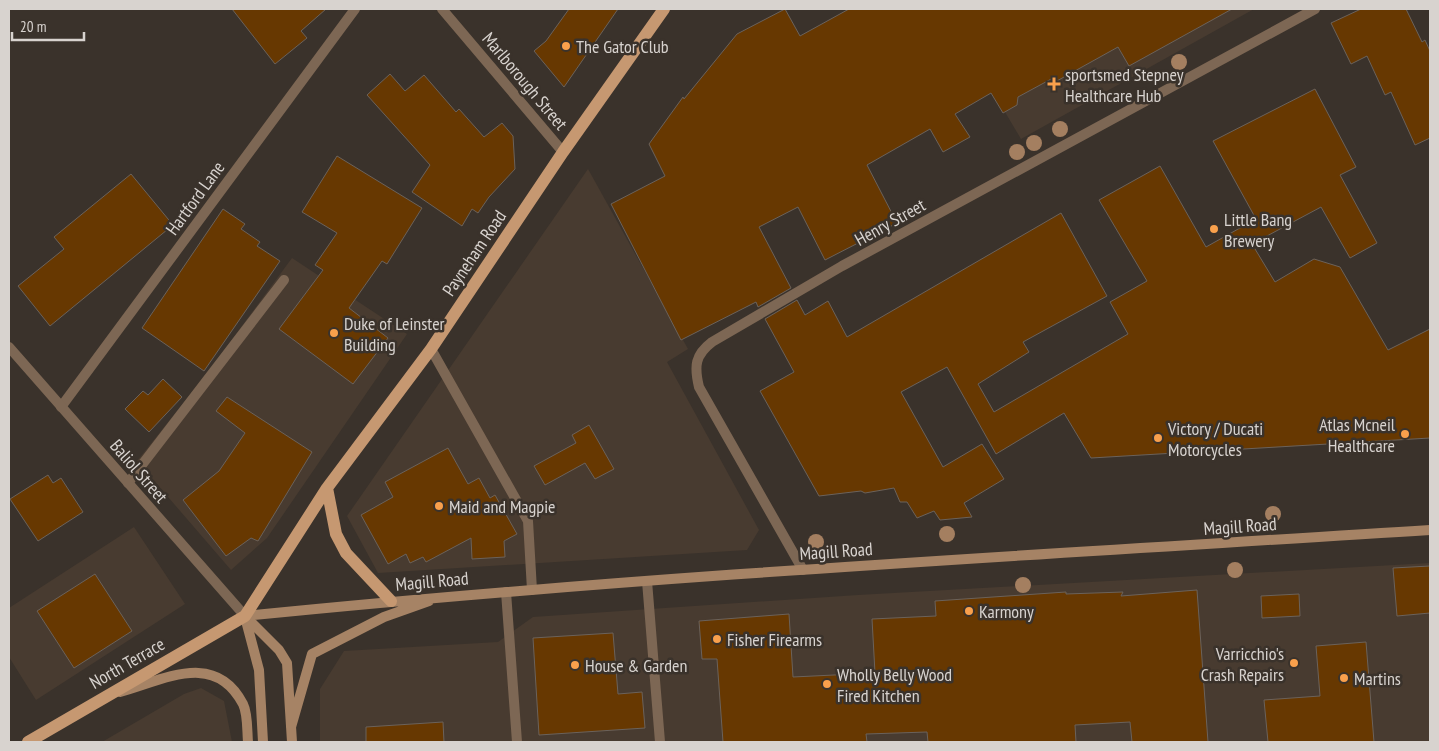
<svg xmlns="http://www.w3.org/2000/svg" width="1439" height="751" font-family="'PT Sans Narrow',sans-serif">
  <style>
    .built { fill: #483b30 }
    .building { fill: #673801; stroke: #6b625b }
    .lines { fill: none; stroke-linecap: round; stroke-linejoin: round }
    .lane { stroke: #7d6754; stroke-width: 10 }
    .street { stroke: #7d6754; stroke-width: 10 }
    .secondary { stroke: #a68365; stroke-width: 10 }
    .primary { stroke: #c69871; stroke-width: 12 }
    .tree { fill: #a47f60 }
    .poi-dot { fill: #f9a04c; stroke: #3a322b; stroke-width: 2 }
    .labels { text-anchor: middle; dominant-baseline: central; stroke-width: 5; stroke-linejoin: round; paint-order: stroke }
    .poi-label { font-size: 18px; fill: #d8d3cf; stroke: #3a322b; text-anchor: start }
    .street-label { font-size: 18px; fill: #d8d3cf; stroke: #3a322b }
  </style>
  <rect width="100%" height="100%" fill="#3a322b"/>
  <path class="built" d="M925,9h329l-233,130 -71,-120 -13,11z
    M588,169l100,180 -21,13 92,168 -12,20 -369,23 -31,-57z
    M292,258l115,76 -140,204 -36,32 -94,-109 71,-89z
    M134,527l51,77 -149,96 -27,-43v-49z
    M1430,563v179h-1110v-53l24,-38 154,-9 35,-25 325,-22z
    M201,688l23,13 8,41h-130l82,-48z"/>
  <path class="building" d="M232,9h94l-25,22 6,7 -32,26z
    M569,9h49l-54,78 -30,-36 12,-10z
    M785,9l15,27 49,-27h383l-103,57 -11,-19 -63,35 -2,-4 -35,19 -1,8 -14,8 -12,-20 -36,21 15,23 -27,15 -13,-23 -63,36 30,58 -72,37 -27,-53 -39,20 32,61 -33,19 -2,-5 -75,38 -70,-136 54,-28 -16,-32 34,-47 1,2 53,-65z
    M1361,9h45l16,33 3,-2 5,11v87l-15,7 -24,-53 -6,3 -18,-39 -16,8 -20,-41z
    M390,74l15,17 19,-16 32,37 3,-3 25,28 18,-14 11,13 2,33 -26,28 -11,16 -6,-4 -10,17 -50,-34 18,-27 -63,-70z
    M1315,89l41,78 -16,8 37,68 -27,15 -29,-51 -69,37 23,38 39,-23 26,8 48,83 42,-21v109l-339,20 -27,-45 -68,41 -49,-87 -46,25 42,75 39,-23 22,35 -40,24 8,14 -32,3 -6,-9 -17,7 -10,-16h-7l-6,-14 -29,5 -4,-2 -42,5 -59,-105 34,-19 -29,-53 32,-19 8,15 23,-14 19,36 214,-124 46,83 -84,46 6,10 -51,32 16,28 134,-78 -18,-32 37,-21 -48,-81 61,-34 46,81 50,-28 -43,-78z
    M337,156l85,52 -35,56 -5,-3 -33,47 39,30 -35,46 -74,-55 44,-59 -8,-5 22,-32 -35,-21z
    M131,174l42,51 -123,101 -32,-40 46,-37 -10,-12z
    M223,209l22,15 -4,5 19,13 -3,4 23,15 -76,110 -62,-43z
    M163,379l19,18 -33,35 -24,-23 18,-18 5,4z
    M227,397l85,55 -54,89 -7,-3 -25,18 -43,-56 36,-29 26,-38 -29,-22z
    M589,425l25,44 -19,10 -10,-16 -40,22 -11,-19 42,-23 -4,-8z
    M448,448l20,36 11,-6 11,20 5,-3 22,39 -13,7 1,16 -33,2 -1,-21 -45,24 -3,-5 -13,6 -4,-9 -18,10 -27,-49 32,-18 -8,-15z
    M48,475l5,8 8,-5 22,34 -45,29 -28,-42z
    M1430,566v47l-33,3 -4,-48z
    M95,574l37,57 -58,37 -37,-57z
    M1197,590l11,152h-76l-2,-20 -55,3 1,17h-148l-1,-10 -61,2 1,8h-144l-6,-83h-15l-3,-38 90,-7 4,63 82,-4 -3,-54 64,-3 -1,-15 131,-9v2l57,-2 -2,4z
    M1299,594l1,22 -38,2 -1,-22z
    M613,633l5,61 24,-2 3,36 -106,7 -6,-97z
    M1366,642l8,100h-106l-4,-42 56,-4 -4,-50z
    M443,722l1,20h-78v-15z"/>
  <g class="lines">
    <path class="lane" d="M431,349l97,172 4,69
      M61,407l294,-398
      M128,483l156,-203
      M647,581l13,161
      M506,592l11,150"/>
    <path class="street" d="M442,9l121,143
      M9,347l236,269
      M803,570l-104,-183c-5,-21 -4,-32 13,-45l130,-76 473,-257"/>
    <path class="secondary" d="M245,616c394,-40 790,-61 1185,-86
      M245,616l34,34 8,13 5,79
      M245,617l14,53 4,72
      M120,692c44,-12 95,-42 123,12 5,10 4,27 5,38
      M291,727l21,-73 72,-37 45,-16"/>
    <path class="primary" d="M327,488l9,46 10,19 45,48
      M28,742l217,-126 82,-128 104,-139 132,-197 101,-143"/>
  </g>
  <g class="tree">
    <circle cx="1179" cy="62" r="8"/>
    <circle cx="1060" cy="129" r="8"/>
    <circle cx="1034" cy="143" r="8"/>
    <circle cx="1017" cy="152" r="8"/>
    <circle cx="1273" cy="514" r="8"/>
    <circle cx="947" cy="534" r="8"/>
    <circle cx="816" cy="542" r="8"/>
    <circle cx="1235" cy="570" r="8"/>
    <circle cx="1023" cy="585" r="8"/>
  </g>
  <g class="poi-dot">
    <circle cx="566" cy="46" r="5"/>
    <path d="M1051.5 76.5h5v5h5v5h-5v5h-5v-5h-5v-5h5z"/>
    <circle cx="1214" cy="229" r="5"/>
    <circle cx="334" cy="333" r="5"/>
    <circle cx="1405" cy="434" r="5"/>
    <circle cx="1158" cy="438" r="5"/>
    <circle cx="439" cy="506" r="5"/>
    <circle cx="969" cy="611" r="5"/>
    <circle cx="717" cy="639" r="5"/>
    <circle cx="1294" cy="663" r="5"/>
    <circle cx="575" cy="665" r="5"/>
    <circle cx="1344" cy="678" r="5"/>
    <circle cx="827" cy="684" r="5"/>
  </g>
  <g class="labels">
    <g class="poi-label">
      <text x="576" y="46">The Gator Club</text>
      <text x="1065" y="74">sportsmed Stepney<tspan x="1065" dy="21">Healthcare Hub</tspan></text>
      <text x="1224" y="219">Little Bang<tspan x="1224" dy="21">Brewery</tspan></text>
      <text x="344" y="323">Duke of Leinster<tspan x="344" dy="21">Building</tspan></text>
      <text x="1395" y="424" text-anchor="end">Atlas Mcneil<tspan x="1395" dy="21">Healthcare</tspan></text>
      <text x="1168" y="428">Victory / Ducati<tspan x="1168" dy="21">Motorcycles</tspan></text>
      <text x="449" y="506">Maid and Magpie</text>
      <text x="979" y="611">Karmony</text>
      <text x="727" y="639">Fisher Firearms</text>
      <text x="1284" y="653" text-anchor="end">Varricchio's<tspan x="1284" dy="21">Crash Repairs</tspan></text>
      <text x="585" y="665">House &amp; Garden</text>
      <text x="837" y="674">Wholly Belly Wood<tspan x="837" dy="21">Fired Kitchen</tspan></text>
      <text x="1354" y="678">Martins</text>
    </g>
    <g class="street-label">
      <text transform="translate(525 81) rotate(50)">Marlborough Street</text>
      <text transform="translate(195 198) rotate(-54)">Hartford Lane</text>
      <text transform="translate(890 222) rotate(-29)">Henry Street</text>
      <text transform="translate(474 253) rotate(-56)">Payneham Road</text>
      <text transform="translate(139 471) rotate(49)">Baliol Street</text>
      <text transform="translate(1240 526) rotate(-4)">Magill Road</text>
      <text transform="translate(836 551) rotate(-4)">Magill Road</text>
      <text transform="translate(432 581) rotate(-5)">Magill Road</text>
      <text transform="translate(127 663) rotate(-30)">North Terrace</text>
    </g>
  </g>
  <rect width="1439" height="751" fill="none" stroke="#d8d3cf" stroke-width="20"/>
  <path d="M12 32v8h72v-8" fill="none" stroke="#d8d3cf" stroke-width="2.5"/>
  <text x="20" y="32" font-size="15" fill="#d8d3cf" stroke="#3a322b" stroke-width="4" paint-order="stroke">20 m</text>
</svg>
